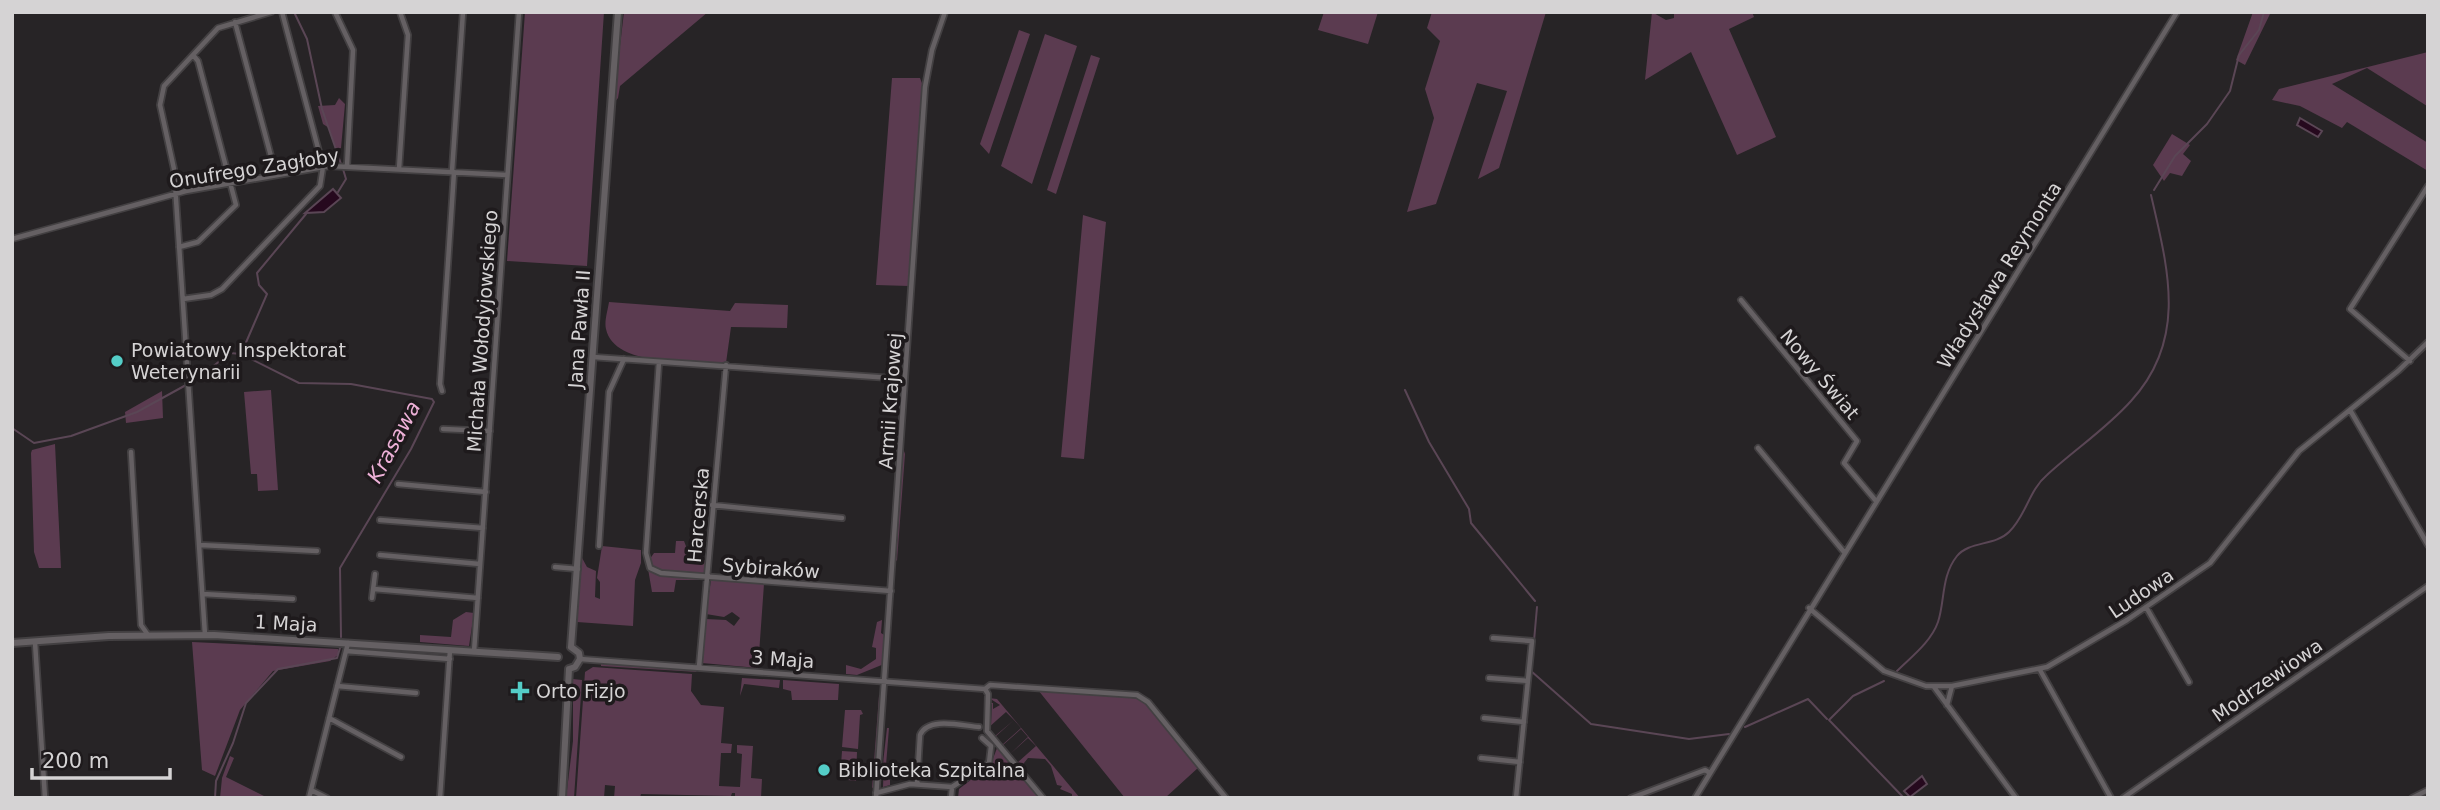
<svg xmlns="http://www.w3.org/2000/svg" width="2440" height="810" font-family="'DejaVu Sans',sans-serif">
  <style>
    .green { fill: #5b3b50 }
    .water { fill: #26091e; stroke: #5a4655; stroke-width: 2 }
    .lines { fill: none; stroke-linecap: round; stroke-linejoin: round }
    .stream { stroke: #5a4655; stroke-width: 2 }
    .minor-casing { stroke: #434042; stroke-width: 8 }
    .secondary-casing { stroke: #434042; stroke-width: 10 }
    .minor { stroke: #656063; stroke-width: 4.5 }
    .secondary { stroke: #656063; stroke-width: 6 }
    .poi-dot { fill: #54cdc7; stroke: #1e1a1c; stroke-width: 2.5 }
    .labels { text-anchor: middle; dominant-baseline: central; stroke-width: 7; stroke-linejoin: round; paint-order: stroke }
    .street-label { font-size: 19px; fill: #d5d3d4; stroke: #1e1a1c }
    .poi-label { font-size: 19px; fill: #d5d3d4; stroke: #1e1a1c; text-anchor: start }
    .water-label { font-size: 21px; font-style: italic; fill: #eeb1d8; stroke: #1e1a1c }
  </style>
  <rect width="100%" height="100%" fill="#272426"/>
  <path class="green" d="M525,12h79l-17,254 -80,-5z
    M624,12h84l-88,74 -2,12 -5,6z
    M1324,12h54l-10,32 -50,-14z
    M1432,12h114l-47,156 -21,11 29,-88 -30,-8 -41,121 -29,8 27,-94 -9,-29 15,-48 -13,-13z
    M1652,12l14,8 8,-2v-6h78l2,5 -25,12 47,108 -39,18 -46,-103 -46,28z
    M2253,12h18l-26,53 -9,-5z
    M1019,30l11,4 -41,120 -9,-10z
    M1045,34l32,12 -45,138 -31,-18z
    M2428,52l-1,54 -60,-38 -35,16 96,59v28l-81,-49 -5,6 -42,-22 -28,-6 7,-11z
    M1091,55l9,3 -44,136 -9,-4z
    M892,78h28l3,8 -14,200 -33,-1z
    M339,98l6,6 -4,44 -5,1 -7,-21 -6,-4 -5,-18 17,-1z
    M2172,134l18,11 -7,9 8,7 -9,15 -12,-3 -6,8 -11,-16z
    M1083,215l23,7 -22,237 -23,-2z
    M609,302l121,9 5,-8 53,2 -1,23 -56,-1 -5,36c-31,-2 -112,5 -120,-34 -2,-7 2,-20 3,-27z
    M271,390l7,100 -20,1 -1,-17h-6l-7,-82z
    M162,391l1,27 -37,5 -1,-11z
    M55,444l6,124h-22l-5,-16 -3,-99 1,-3z
    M903,448l2,6 -8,107 -1,-1z
    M676,541h8l5,13 18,7 -1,16 -5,3h-25l-2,12h-22l-5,-29 7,-10h21z
    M602,546l39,4v13l-6,17 -2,46 -56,-4 4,-66 6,11 9,4 -1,26 5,2v-17l-3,-4z
    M711,580l53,4 -6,84 -56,-5 4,-44 20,1 8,6 6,-8 -8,-6 -8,5 -18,-3z
    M466,612l8,1 -5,33 -49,-4v-7l31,2 2,-17z
    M882,620l-1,13 5,3 -2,28 -27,11 -11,-1v-9l15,4 15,-10v-11l-4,-1 5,-25z
    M192,642l146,7v6l-8,6 -57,10 -33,39 -25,66 -13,-6z
    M601,664l92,5 4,3 -96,-6z
    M593,667l99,7 -1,17 10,14 23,2 -3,36 11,1 -1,9h-10l-2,33 21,1 2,-33 -5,-1v-8l16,1 -2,32 11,1 -1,19 -26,-1v-4h-3l-1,3 -90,-2 -1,4h-26l1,-12 -10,-1 -1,13h-28l9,-126z
    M742,678l38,2 -1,8 -35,-4 -4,12z
    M573,679l9,1 -8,118h-8l7,-57z
    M783,680l56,4 -1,16h-46l-1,-9 -8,-2z
    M1038,690l105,9 56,68 -34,31h-40z
    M879,695h2l-7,92 -2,1z
    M989,698l8,1 83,99h-8v-4l-12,-5 2,-3 -5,-1 -6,-19 -6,-7 -17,-1 -8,10 -6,-8 3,3 19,-17 -8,-8 -18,16 1,3 -4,-6 3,3 18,-17 -7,-8 -18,16v3l-3,-5 2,2 19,-17 -7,-8 -19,17 1,3 -4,-6 3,2 19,-16 -8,-8 -18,16v-4h3l1,-20 -3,-1h4v6l7,-4z
    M845,710h16l2,4 -3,1 -2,34 -16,-2z
    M887,728h2l-4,50 5,2v5l-7,2 1,-28 -4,30z
    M997,748l42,50h-81l1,-9 32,-25z
    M842,751l15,1 -1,29 -16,-2z
    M230,756l4,2 -8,19 42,21h-48l2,-20z"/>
  <path class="water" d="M2300,118l22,13 -4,6 -21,-12z
    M333,189l8,9 -17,14 -19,1z
    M1922,776l5,8 -17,13 -6,-6z"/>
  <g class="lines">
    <path class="stream" d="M294,12l13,27 15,70 19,55
      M2154,190l21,-34 32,-32 23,-33 9,-36 20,-25 5,-18
      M338,192l8,-13 -3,-10
      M306,214l-49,59 2,12 8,9 -26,60 58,29 52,1 81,15 2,3 -23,47 -71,119 1,69
      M193,382l37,-29 11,1
      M1405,390l24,52 40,67 2,14 64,78
      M12,428l22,15 37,-7 66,-24 49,-27
      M1534,641l3,-34
      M1531,671l60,53 98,15 40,-5
      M1897,671c14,-14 34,-29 41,-49 7,-21 3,-46 19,-66 12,-15 38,-10 52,-24 17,-16 20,-42 38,-57 27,-25 59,-46 84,-74 57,-62 37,-132 20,-206
      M1884,681l-31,15 -24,24 75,78
      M1745,727l63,-28 19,20
      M215,798l1,-17 17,-38 13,-40 32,-34 59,-11 3,-10"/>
    <g class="minor-casing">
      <path id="minor" d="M335,12l18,38 -6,116
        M235,22l41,153
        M399,169l9,-134 -8,-23
        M452,171l11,-159
        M12,239l174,-48 143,-25 178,9
        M179,247l19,-5 38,-37 -38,-144 -5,-6
        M183,299l28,-4 11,-6 98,-103 3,-19 -41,-155
        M1741,300l116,141 -13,22 32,38
        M593,357l312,22
        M2410,361l-60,-52 78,-123
        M659,362l-13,191 4,15 11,5 230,18
        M442,391l-2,-7 14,-212
        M2350,410l78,135
        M443,429l47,2
        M1758,448l86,104
        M131,452l10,173 7,10
        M398,484l88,8
        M712,505l130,13
        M380,520l103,8
        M200,545l117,6
        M599,546l10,-154 15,-33
        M380,555l100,9
        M555,567l23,2
        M374,589l104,9
        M203,594l90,5
        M372,598l3,-24
        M2146,607l43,75
        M1809,608l75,63 42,15h26l95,-19 80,-47 83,-57 89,-112 99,-80 30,-29
        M205,635l-31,-466 -14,-64 4,-19 54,-58 53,-16
        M1493,638l39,3 -16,157
        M35,642l10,156
        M346,651l104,8
        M474,652l45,-640
        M580,659l405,30 5,-4 147,10 11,7 78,96
        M699,667l27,-302
        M2040,670l71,128
        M1489,678l39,3
        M337,686l79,7
        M1934,687l82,111
        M985,689l3,5 -1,37 56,67
        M1947,705l5,-19
        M329,718l72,39
        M1484,718l40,4
        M1481,758l39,4
        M917,784l3,-49c8,-19 43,-9 59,-8
        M311,790l16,8
        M876,793l34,-9 42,3 37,-24 2,-17 -9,-8
        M309,798l39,-155
        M440,798l10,-148
        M876,798l49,-711 7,-37 13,-38
        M951,798l1,-11
        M1631,798l74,-28 5,3
        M1695,798l482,-786
        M2123,798l305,-212
        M2412,798l16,-8"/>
    </g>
    <g class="secondary-casing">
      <path id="secondary" d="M12,643l97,-7 105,-1 344,22
        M571,647l47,-635
        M569,669l6,-2 5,-8 -1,-6 -8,-6
        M562,798l7,-129"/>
    </g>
    <use href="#minor" class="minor"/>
    <use href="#secondary" class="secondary"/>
  </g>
  <g class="poi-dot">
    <circle cx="117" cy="361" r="7"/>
    <path d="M516.5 680.5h7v7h7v7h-7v7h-7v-7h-7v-7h7z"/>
    <circle cx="824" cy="770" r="7"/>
  </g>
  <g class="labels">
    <g class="street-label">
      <text transform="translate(254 168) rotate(-9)">Onufrego Zagłoby</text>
      <text transform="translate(1999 275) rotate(-58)">Władysława Reymonta</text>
      <text transform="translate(579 329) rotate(-86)">Jana Pawła II</text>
      <text transform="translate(482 331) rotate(-86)">Michała Wołodyjowskiego</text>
      <text transform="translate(1820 374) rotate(50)">Nowy Świat</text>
      <text transform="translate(890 401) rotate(-86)">Armii Krajowej</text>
      <text transform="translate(698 515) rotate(-85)">Harcerska</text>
      <text transform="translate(771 568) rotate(4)">Sybiraków</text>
      <text transform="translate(2141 593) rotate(-34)">Ludowa</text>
      <text transform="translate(286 623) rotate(3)">1 Maja</text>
      <text transform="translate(783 659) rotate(4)">3 Maja</text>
      <text transform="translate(2267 680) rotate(-35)">Modrzewiowa</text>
    </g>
    <g class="poi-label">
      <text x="131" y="350">Powiatowy Inspektorat<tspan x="131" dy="22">Weterynarii</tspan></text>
      <text x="536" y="691">Orto Fizjo</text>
      <text x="838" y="770">Biblioteka Szpitalna</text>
    </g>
    <g class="water-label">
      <text transform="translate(394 442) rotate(-62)">Krasawa</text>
    </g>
  </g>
  <rect width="2440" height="810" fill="none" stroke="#d5d3d4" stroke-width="28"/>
  <path d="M32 768v10h138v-10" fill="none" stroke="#d5d3d4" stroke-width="3.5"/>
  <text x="42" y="768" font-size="21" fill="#d5d3d4" stroke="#1e1a1c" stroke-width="5" paint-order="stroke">200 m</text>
</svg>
